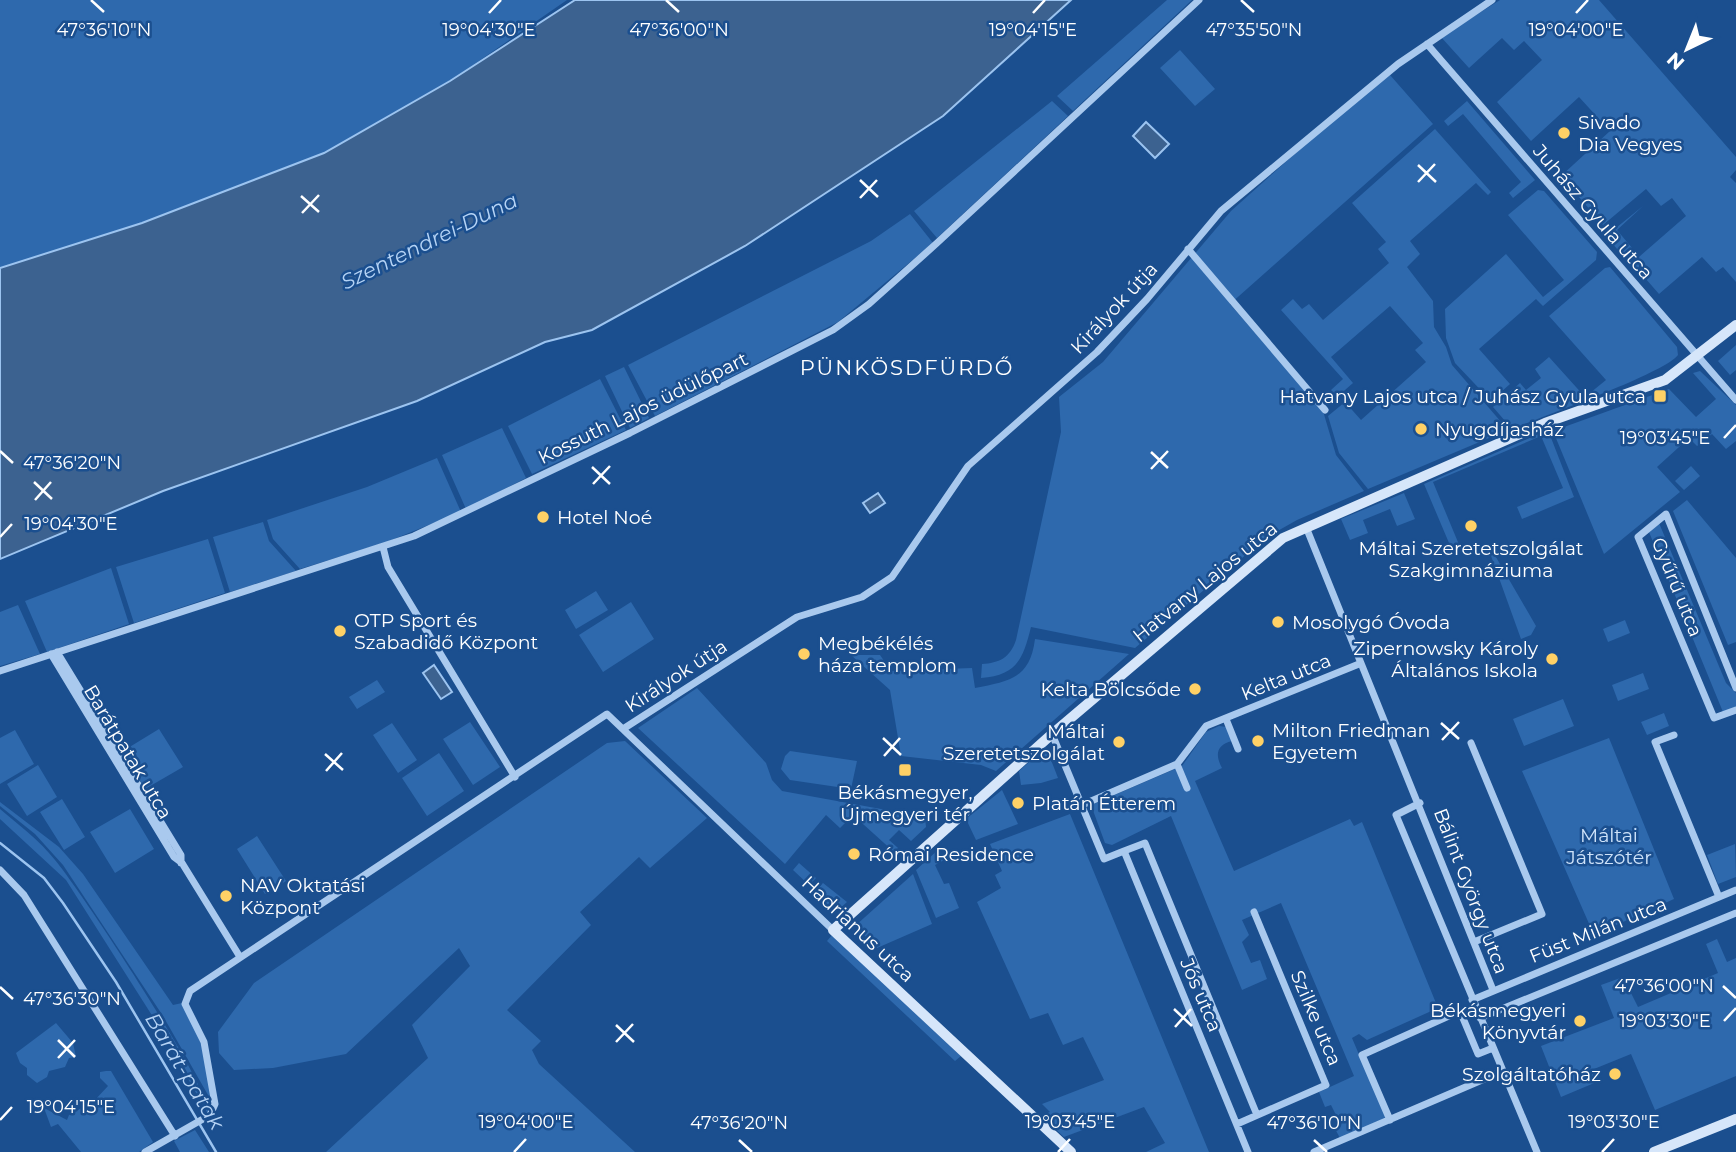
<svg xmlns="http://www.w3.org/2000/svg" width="1736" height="1152" font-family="Montserrat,sans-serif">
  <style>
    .green { fill: #2e69ad }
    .water { fill: #3c6290; stroke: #9cc4f0; stroke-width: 2 }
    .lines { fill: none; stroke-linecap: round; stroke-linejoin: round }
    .stream { stroke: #9cc4f0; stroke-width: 2.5 }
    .street { stroke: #a9c9ee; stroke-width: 7 }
    .secondary { stroke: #d6e6fa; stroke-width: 10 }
    .ticks { fill: none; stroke: #fff; stroke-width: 2.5 }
    .poi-dot { fill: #ffd166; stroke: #1b4f8f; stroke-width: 2.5 }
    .labels { text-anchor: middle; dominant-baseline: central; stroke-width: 5; stroke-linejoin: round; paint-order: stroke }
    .poi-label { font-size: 19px; fill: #fff; stroke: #1b4f8f; text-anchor: start }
    .street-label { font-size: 19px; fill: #fff; stroke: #1b4f8f }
    .park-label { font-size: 19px; fill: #cfe3fa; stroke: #1b4f8f }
    .water-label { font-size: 21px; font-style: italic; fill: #b5d3f5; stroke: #1b4f8f }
    .neighbourhood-label { font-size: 21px; letter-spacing: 2px; fill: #fff; stroke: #1b4f8f }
    .ticks-label { font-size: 18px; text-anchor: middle; fill: #fff; stroke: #1b4f8f; stroke-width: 5; stroke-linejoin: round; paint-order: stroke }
  </style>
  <rect width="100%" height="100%" fill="#1b4f8f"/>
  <path class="green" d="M0,0h567l-117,81 -126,72 -182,70 -142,45z
    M1167,0h25l-119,111 -16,-15z
    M1500,0h99l137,157v13l-6,7 6,6v99l-13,-15 -7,5 -14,-15 -43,37 -27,-31 54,-47 -14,-18 -11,8 -15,-17 -43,36 -42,-49 49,-45 -31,-34 -48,44 -34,-39 45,-42 -18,-19 -10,9 -12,-12 -33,30 -28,-31z
    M1180,50l35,39 -20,17 -35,-38z
    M1390,75l43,49 -203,180 93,107 13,44 28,36 -67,29 -30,17 -132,111 -104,-21c-8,32 -14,48 -50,51l1,-14c17,-1 28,-6 34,-24l45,-208 -2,-35 44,-35 128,-151 97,-87z
    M1052,101l16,15 -131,122 -23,-27z
    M1467,101l68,79 -22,18 -4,-5 12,-11 -58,-68 -15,12 -4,-5z
    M1435,129l56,63 -3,3 -12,-12 -66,58 10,13 -13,13 26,34 1,26 12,20 6,18 56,65 -140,59 -29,-36 -11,-37 17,-14 16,18 65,-58 -11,-12 8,-7 -33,-37 -59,51 22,26 -16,14 -6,-7 12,-11 -62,-69 12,-11 9,10 7,-5 14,16 66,-57 -11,-14 8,-7 -34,-39z
    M1538,190l6,1 53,61 -1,8 -53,46 -7,-7 -57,50 31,35 -19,17 -36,-38 -9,-25 -1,-29 61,-55 37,43 21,-17 -56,-65z
    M1643,206l-26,24 15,18 -9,8 -17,-20z
    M910,214l23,29 -95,79 -183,94 -27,-51 243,-124z
    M1610,267l67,80 1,8c-13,18 -137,62 -166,74l-19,-22 27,-24 6,7 15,-12 -6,-9 14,-12 36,40 21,-17 -57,-64 56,-48z
    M1736,345v25l-6,5 -12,-14z
    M624,367l25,51 -19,10 -25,-52z
    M1700,371l36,34v36l-10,8 -14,-15 -15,12 -8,-8 -32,29 23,25 -76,62 -51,-123 116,-42 27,28 20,-18 -23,-26z
    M600,379l26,51 -94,44 -24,-48z
    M502,428l24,50 -60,31 -24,-54z
    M1548,430l26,67 -52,22 -5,-12 46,-19 -22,-52 -108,46 27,65 -8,3 -28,-66z
    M437,458l24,54 -77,31 -84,26 -27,-30 -6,-19 100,-33z
    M1691,466l9,10 -16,14 -9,-9z
    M1404,493l11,26 -18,7 -7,-17 -27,11 5,13 -18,7 -9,-21z
    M1687,500l49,58v84l-8,3 -55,-134z
    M263,522l6,19 27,30 -66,21 -17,-55z
    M1659,523l67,160 10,10v14l-13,5 -74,-180z
    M208,539l17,54 -91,30 -18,-56z
    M1493,552l43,74 -5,9 -10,4 -31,-86z
    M111,568l18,56 -82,28 -22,-51z
    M596,591l12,19 -32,19 -11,-19z
    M631,602l23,37 -51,33 -24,-37z
    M18,605l22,49 -40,12v-54z
    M1625,620l5,13 -22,9 -5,-13z
    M1035,639l94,15 -133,117 -15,-6 -80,-9 -11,-66 -39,-35h29l11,16 81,-3 3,20c34,-7 55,-9 60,-49z
    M1643,673l6,16 -31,12 -6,-16z
    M377,680l8,12 -28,17 -8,-12z
    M697,688l69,75 6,17 10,11 143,26 1,10 -15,14 -12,-11 -10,10 9,8 -4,4 -41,-37 -13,13 -14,-13 -41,49 -147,-136z
    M1563,699l11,27 -50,20 -11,-27z
    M1664,713l5,13 -22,9 -6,-13z
    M470,722l30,45 -27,18 -30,-46z
    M392,723l25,37 -19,13 -25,-38z
    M1219,726l8,1 5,14c-16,4 -17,14 -10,27l-27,13 39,90 116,-52 4,7 8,-4 76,186 -71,32 -8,-6 -7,4 34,80 -46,20 -6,-11 6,-4 -9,-18 -6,2 -6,-15 35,-16 -73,-173 -39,17 7,15 -7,7 9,21 9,-3 7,19 -25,11 -71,-174 -59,29 -7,-2 -14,-38 91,-39 24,-34z
    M159,729l24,38 -38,22 -22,-38z
    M15,730l19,34 -34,20v-46z
    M1609,738l65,161 -80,36 -72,-164z
    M625,741l82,77 -57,50 -11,-11 -59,55 11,13 -84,85 34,31 -9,9 7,14 96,88h-309l102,-94 -16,-33 58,-59 -11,-18 -113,106 -73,14 -39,2 -15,-17 -1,-21 36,-49 353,-240z
    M1046,747l12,31 -17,5 -20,2 -2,-14z
    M790,751l67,10 -6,28 -61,-9 -9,-11 4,-13z
    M439,753l25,38 -37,25 -25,-38z
    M38,765l19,32 -30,19 -20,-32z
    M1002,790l16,34 -42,16 -10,-21z
    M62,799l23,38 -21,13 -24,-38z
    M0,802l59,45 24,27 90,131 9,-2 19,36 11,63 -49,-86 -100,-151 -28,-31 -35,-28z
    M0,809c19,16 39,31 55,51 24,28 159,231 153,254l-55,-97 -87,-137 -66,-61z
    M130,809l24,40 -39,24 -25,-41z
    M1070,814l139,338h-63l19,-9 -21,-36 -80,30 -23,-21 9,-4 -8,-8 62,-24 -21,-43 -20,8 -15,-32 -18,6 -53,-117 24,-14 -6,-13 7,-4 -12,-27z
    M257,836l29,45 -21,13 -28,-45z
    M1735,844l1,33 -18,7 -11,-29z
    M939,849l5,11 -9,5 9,19 5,-1 10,25 -23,10 -20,-48z
    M799,863l17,15 -7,7 -16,-15z
    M913,874l19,50 -55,24 -22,-22z
    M823,883l24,19 -11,10 -22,-20z
    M832,935l129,121 -6,5 -128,-120z
    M1717,939l10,23 9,-4v118l-81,34 -24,-56 -37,15 5,12 -38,16 -20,-51 73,-28 -13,-33 22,-8 15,30 80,-34 -12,-29z
    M56,1023l17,20 3,14 -7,1 -4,9 -16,4 -2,6 -10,6 -10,-8v-7l-7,-5 -4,-10z
    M106,1071h5l42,71 -14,10h-58l-23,-28 -7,3 -7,-19 23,12 2,-5 25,-14 14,-15 -8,-8v-6z
    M195,1130l14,22h-29l-6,-11z"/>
  <path class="water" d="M575,0h496l-128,116 -198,130 -153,84 -47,12 -128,59 -254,90 -163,68v-291l142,-45 182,-70 126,-72z
    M1146,122l23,22 -14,14 -22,-22z
    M878,493l7,10 -15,10 -7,-10z
    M434,665l18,27 -11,7 -18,-26z"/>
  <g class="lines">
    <path class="stream" d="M0,843l44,35 19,25 53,79 100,170"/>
    <path class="street" d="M1427,44l309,356
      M1188,249l137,161
      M1306,527l187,463
      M383,547l5,20 127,210
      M57,652l124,203v8
      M51,654l123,203 8,6 58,94
      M0,671l414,-135 216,-103 203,-103 36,-26 68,-61 262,-243
      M1736,688l-70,-174 -28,23 76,181 22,-8
      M1226,719l12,30
      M623,729l174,-112 65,-20 30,-20 76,-111 129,-114 50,-53 74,-88 177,-147 94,-64
      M1052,734l52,125 20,-8 124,301
      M1674,735l-19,7 64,155
      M1471,743l71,171 -68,28
      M1177,764l10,24
      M1420,803l-24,12 141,337
      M1082,805l95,-41 29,-38 153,-62
      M1124,851l21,-8 112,272
      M0,870l24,25 151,241
      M1472,1000l264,-110
      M1480,1018l256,-105
      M1390,1120l-28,-65 98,-44 18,43 15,-6
      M1237,1124l89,-39 -72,-173
      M145,1152l65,-37 5,-11 -11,-62 -19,-38 5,-13 417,-277 226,216
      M1314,1152l189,-81"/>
    <path class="secondary" d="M1071,1152l-238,-222 219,-196 231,-196 262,-115 120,-43 71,-55
      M1654,1152l82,-33"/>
  </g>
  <path class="ticks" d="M91,0l13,12M666,0l13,12M1241,0l13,12M489,13l12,-13M1033,13l12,-13M1576,13l12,-13M1418,165l18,17M860,180l18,17M1418,182l17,-18M301,196l18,16M860,198l17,-18M302,213l17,-18M1724,438l12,-13M0,451l13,12M1151,452l17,16M592,467l18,17M1151,469l17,-18M34,482l18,17M593,484l17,-18M35,500l16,-18M0,537l12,-13M1441,723l18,16M883,738l18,17M1442,740l17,-18M325,754l18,16M884,756l16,-18M326,771l16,-18M1723,986l13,12M0,987l13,12M1174,1009l18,17M1724,1021l12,-13M616,1025l18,17M1175,1027l16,-18M58,1040l17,17M616,1042l17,-18M58,1058l17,-18M0,1120l12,-13M739,1140l13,12M1314,1140l13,12M514,1152l12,-13M1058,1152l12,-13M1602,1152l12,-13"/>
  <g class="poi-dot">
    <circle cx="1564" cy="133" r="7"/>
    <rect x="1653" y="389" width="14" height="14" rx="3.5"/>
    <circle cx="1421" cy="429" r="7"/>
    <circle cx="543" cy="517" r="7"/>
    <circle cx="1471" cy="526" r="7"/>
    <circle cx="1278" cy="622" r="7"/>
    <circle cx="340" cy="631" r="7"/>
    <circle cx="804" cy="654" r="7"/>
    <circle cx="1552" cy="659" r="7"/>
    <circle cx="1195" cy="689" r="7"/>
    <circle cx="1258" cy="741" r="7"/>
    <circle cx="1119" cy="742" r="7"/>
    <rect x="898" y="763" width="14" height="14" rx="3.5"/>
    <circle cx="1018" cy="803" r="7"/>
    <circle cx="854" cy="854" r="7"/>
    <circle cx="226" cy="896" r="7"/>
    <circle cx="1580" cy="1021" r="7"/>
    <circle cx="1615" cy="1074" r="7"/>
  </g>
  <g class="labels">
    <g class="poi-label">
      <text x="1578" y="122">Sivado<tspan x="1578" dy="22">Dia Vegyes</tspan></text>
      <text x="1646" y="396" text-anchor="end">Hatvany Lajos utca / Juhász Gyula utca</text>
      <text x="1435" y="429">Nyugdíjasház</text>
      <text x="557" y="517">Hotel Noé</text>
      <text x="1471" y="548" text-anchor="middle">Máltai Szeretetszolgálat<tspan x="1471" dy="22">Szakgimnáziuma</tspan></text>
      <text x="354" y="620">OTP Sport és<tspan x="354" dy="22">Szabadidő Központ</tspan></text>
      <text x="1292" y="622">Mosolygó Óvoda</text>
      <text x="818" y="643">Megbékélés<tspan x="818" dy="22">háza templom</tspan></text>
      <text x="1538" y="648" text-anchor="end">Zipernowsky Károly<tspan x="1538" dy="22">Általános Iskola</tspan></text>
      <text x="1181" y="689" text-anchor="end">Kelta Bölcsőde</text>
      <text x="1272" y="730">Milton Friedman<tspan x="1272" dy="22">Egyetem</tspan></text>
      <text x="1105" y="731" text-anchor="end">Máltai<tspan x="1105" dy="22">Szeretetszolgálat</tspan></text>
      <text x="905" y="792" text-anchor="middle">Békásmegyer,<tspan x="905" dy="22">Újmegyeri tér</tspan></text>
      <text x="1032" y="803">Platán Étterem</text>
      <text x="868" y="854">Római Residence</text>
      <text x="240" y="885">NAV Oktatási<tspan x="240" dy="22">Központ</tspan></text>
      <text x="1566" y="1010" text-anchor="end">Békásmegyeri<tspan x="1566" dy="22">Könyvtár</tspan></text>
      <text x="1601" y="1074" text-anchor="end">Szolgáltatóház</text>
    </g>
    <g class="street-label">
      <text transform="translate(1593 212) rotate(49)">Juhász Gyula utca</text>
      <text transform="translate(1114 308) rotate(-47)">Királyok útja</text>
      <text transform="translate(643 408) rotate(-26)">Kossuth Lajos üdülőpart</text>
      <text transform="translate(1205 582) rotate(-39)">Hatvany Lajos utca</text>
      <text transform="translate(1677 587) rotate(68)">Gyűrű utca</text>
      <text transform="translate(676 676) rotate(-33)">Királyok útja</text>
      <text transform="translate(1286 677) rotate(-22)">Kelta utca</text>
      <text transform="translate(128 752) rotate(59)">Barátpatak utca</text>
      <text transform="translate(1471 891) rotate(69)">Bálint György utca</text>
      <text transform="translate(858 929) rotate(43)">Hadrianus utca</text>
      <text transform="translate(1598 930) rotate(-22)">Füst Milán utca</text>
      <text transform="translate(1201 995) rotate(67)">Jós utca</text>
      <text transform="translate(1316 1018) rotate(67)">Szilke utca</text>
    </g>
    <g class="park-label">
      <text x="1609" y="835">Máltai<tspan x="1609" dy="22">Játszótér</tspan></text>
    </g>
    <g class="water-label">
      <text transform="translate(429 241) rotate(-26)">Szentendrei-Duna</text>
      <text transform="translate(185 1071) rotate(59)">Barát-patak</text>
    </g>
    <g class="neighbourhood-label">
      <text x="907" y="367">PÜNKÖSDFÜRDŐ</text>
    </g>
  </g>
  <g class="ticks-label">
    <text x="104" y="36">47°36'10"N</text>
    <text x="679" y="36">47°36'00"N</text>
    <text x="1254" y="36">47°35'50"N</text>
    <text x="489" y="36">19°04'30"E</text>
    <text x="1033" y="36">19°04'15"E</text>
    <text x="1576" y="36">19°04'00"E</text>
    <text x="1665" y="444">19°03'45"E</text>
    <text x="72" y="469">47°36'20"N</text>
    <text x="71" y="530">19°04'30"E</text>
    <text x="1664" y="992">47°36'00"N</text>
    <text x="72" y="1005">47°36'30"N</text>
    <text x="1665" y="1027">19°03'30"E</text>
    <text x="71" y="1113">19°04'15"E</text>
    <text x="526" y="1128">19°04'00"E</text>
    <text x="1070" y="1128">19°03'45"E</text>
    <text x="1614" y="1128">19°03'30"E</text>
    <text x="739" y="1129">47°36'20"N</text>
    <text x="1314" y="1129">47°36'10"N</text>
  </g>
  <g transform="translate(1687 49) rotate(223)" stroke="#1b4f8f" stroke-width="5" paint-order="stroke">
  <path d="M0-5L12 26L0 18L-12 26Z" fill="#ffffff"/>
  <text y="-10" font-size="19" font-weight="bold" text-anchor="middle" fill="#ffffff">N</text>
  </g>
</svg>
